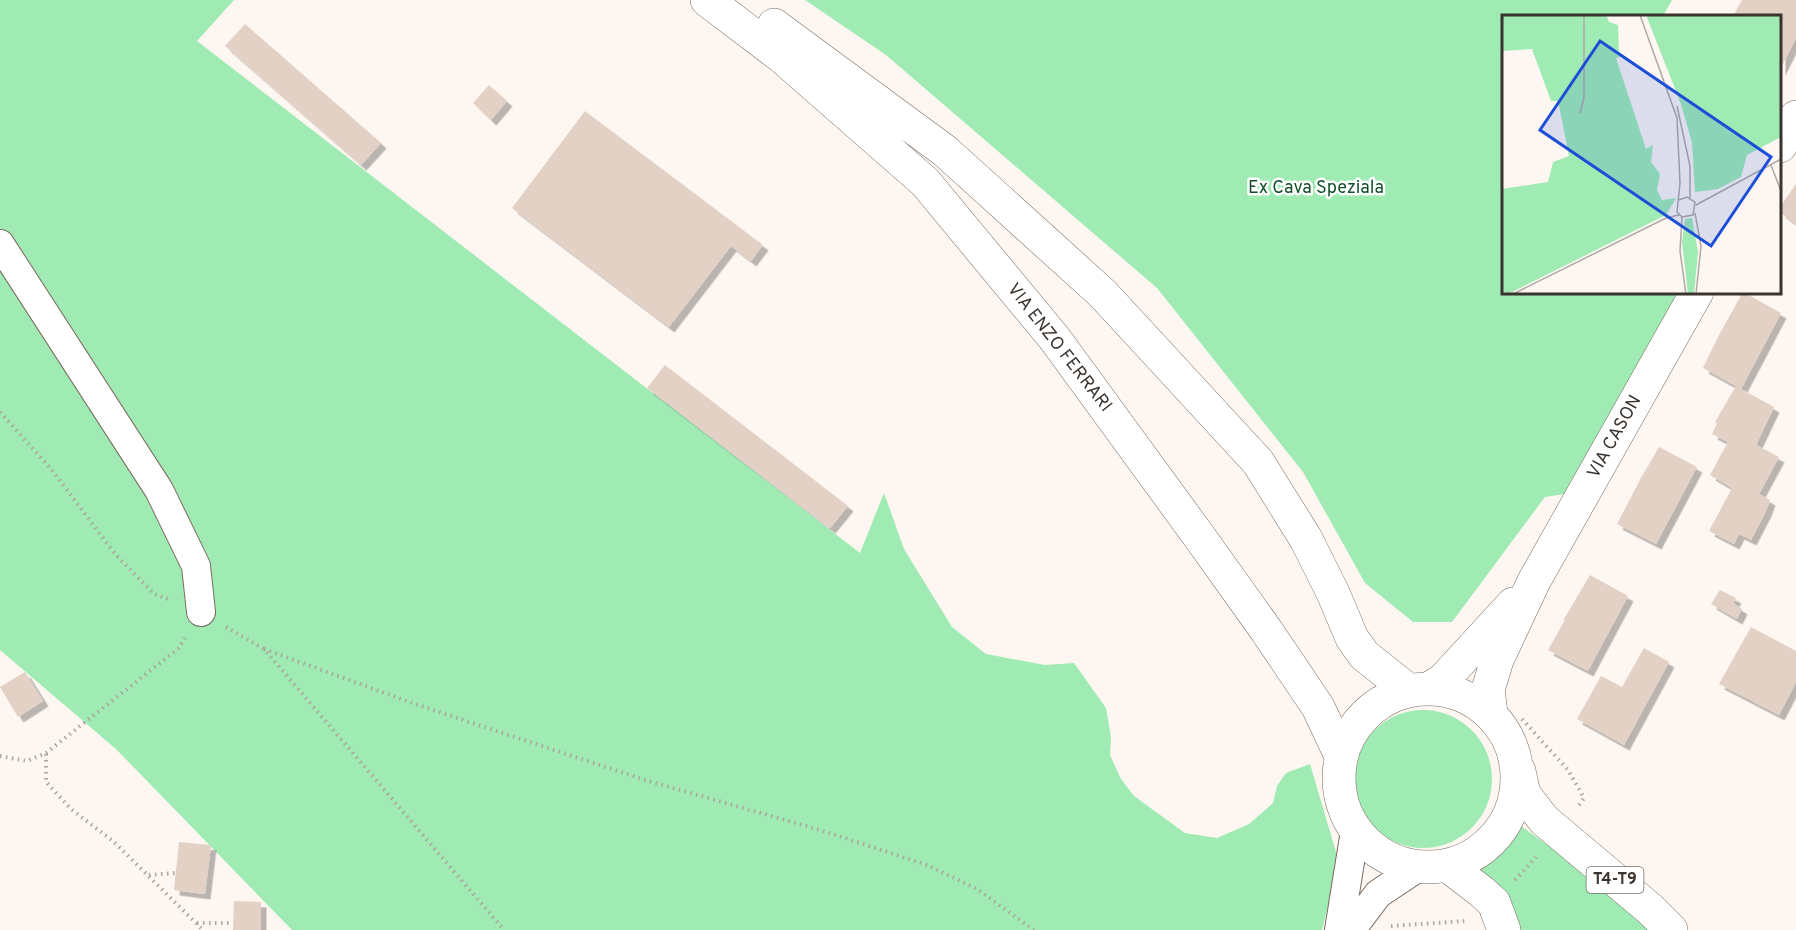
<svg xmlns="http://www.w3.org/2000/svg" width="1796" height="930" font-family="Overpass,sans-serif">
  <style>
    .green { fill: #9febb3 }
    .building { fill: #e2d1c4; filter: url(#shadow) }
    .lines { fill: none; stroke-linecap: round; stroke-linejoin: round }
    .street-casing { stroke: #7a6b60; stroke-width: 30 }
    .secondary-casing { stroke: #7a6b60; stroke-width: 34 }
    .highway-casing { stroke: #7a6b60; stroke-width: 34 }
    .path { stroke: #aba49f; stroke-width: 4; stroke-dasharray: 1.5 4.5; stroke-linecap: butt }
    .street { stroke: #fff; stroke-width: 28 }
    .secondary { stroke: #fff; stroke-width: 33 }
    .highway { stroke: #fff; stroke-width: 33 }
    .labels { text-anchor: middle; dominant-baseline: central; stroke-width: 5; stroke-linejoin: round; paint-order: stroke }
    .shield { fill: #fff; stroke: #75706d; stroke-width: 1.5 }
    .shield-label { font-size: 16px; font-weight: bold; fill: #3a332e }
    .park-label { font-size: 18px; fill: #13502a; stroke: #fff }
    .street-label { font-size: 18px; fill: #3a332e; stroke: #fff }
    .inset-road { fill: none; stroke: #afa8a3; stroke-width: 1.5 }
    .view { fill: #1d4ed8; fill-opacity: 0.15; stroke: #1d4ed8; stroke-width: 3 }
    .inset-edge { fill: none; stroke: #3a332e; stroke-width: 3 }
  </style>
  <defs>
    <filter id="shadow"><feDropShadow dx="5.5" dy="5.5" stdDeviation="0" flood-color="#0004"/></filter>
  </defs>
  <rect width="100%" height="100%" fill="#fdf6f1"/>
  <path class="green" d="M0,0h234l-37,41 663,512 24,-60 20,56 48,78 34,27 59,11 29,-2 32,45 5,29 -1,18 11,24 13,17 51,37 32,5 32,-14 24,-21 4,-17 9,-13 24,-9 29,98 -17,68h-1030l-176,-181 -116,-99z
    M805,0h867l-9,16h-159v276l174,1 -107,200 -26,4 -93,125h-39l-48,-39 -62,-111 -146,-184 -271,-233z
    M1354 779a69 69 0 1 1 138 0a69 69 0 1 1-138 0Z
    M1521,826l80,57 50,47h-130l-8,-21 -36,-37 25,-21z"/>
  <path class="building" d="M1742,0h54v38l-16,32v-54h-47z
    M245,24l136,119 -20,22 -136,-119z
    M489,85l18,16 -16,19 -18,-17z
    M585,111l178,134 -12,16 -20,-15 -62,81 -157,-119z
    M1796,184v40l-16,-12v-5z
    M1743,292l38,21 -40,76 33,18 -18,38 23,12 -20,37 11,6 -4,11 -15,29 -12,-6 -5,10 -25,-13 23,-43 -22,-13 18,-33 -16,-8 5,-10 -2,-2 21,-36 -33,-18 15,-31z
    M665,365l183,141 -18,22 -183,-140z
    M1659,447l38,20 -41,77 -39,-20 24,-46z
    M1590,575l38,21 -40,75 -40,-21 17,-30 -1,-1z
    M1720,590l16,8 -3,5 9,6 -5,10 -26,-15z
    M1751,627l45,24v31l-17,33 -60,-31z
    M1644,648l25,14 -45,83 -47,-26 24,-43 21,11z
    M25,672l18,29 -25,16 -18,-30z
    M179,842l32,3 -6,49 -31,-4z
    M234,901l27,1v28h-28z"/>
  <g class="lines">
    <g class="street-casing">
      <path id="street" d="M0,244l159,246 37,76 5,46
        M1339,930l16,-99
        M1351,930l27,-36 39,-26"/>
    </g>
    <g class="secondary-casing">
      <path id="secondary" d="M707,0l75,57 143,125 130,157 146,200 65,91 52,77 23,49
        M774,25l171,126 158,143 155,168 48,77 27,54 19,45 12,17 44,35
        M1780,146l16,-29
        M1430,688l13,-8 70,-76
        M1339 778a89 89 0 1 1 178 0a89 89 0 1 1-178 0Z
        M1491,713l-3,-23 9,-30 37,-79 163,-289"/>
    </g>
    <g class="highway-casing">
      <path id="highway" d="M1519,771l5,23 20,26 106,89 21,21
        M1448,866l34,26 12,11 10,27"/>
    </g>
    <path class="path" d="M0,412l52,58 63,84 39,40 14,5
      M226,627l38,22 240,281
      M264,649l151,55 230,76 172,49 110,36 50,24 57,41
      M1522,719l46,51 16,28 -7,10
      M46,754v28l25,27 42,32 90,89
      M0,756l27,5 19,-8 133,-105 6,-10
      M149,875l27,-2
      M1515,880l21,-23
      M197,923h36
      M1391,926l74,-5"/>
    <use href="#street" class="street"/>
    <use href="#secondary" class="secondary"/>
    <use href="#highway" class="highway"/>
  </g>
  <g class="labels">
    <rect class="shield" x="1586.5" y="867" width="57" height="26" rx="4.5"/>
    <g class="shield-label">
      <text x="1615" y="880">T4-T9</text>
    </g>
    <g class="park-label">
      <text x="1316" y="188">Ex Cava Speziala</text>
    </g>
    <g class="street-label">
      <text transform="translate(1059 348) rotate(52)">VIA ENZO FERRARI</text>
      <text transform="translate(1615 437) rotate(-61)">VIA CASON</text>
    </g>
  </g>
  <g transform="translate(1502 15)">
    <rect width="279" height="279" fill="#fdf6f1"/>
    <path d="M0,0h104l3,7 9,3 1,27 4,4 -7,2 30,91 7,-4 -2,17 9,12 -3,16 5,10 14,-2 -10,17 -158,79 -6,-3v-102l46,-7 5,-20 16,-6 -11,-55h-7l-19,-52 -30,2zM144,0h135v122l-34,18 -6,22 -23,12 -23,3 -3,-49 -11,-39zM190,203l6,34 -4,42h-6l-6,-52 3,-23z" fill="#9febb3"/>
    <path class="inset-road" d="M138,0l37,103 3,65 -3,29 5,5 11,-2 2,-13 -8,-5 -8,3M175,91l13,60v32M78,98l4,-15v-83M269,150l10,26M194,190l85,-46M193,198l6,33 -5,48M180,202l-2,34 6,43M11,279l153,-76 13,-3"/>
    <path class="view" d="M98,26l171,116 -60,89 -171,-116z"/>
    <rect width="279" height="279" class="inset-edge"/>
  </g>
</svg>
